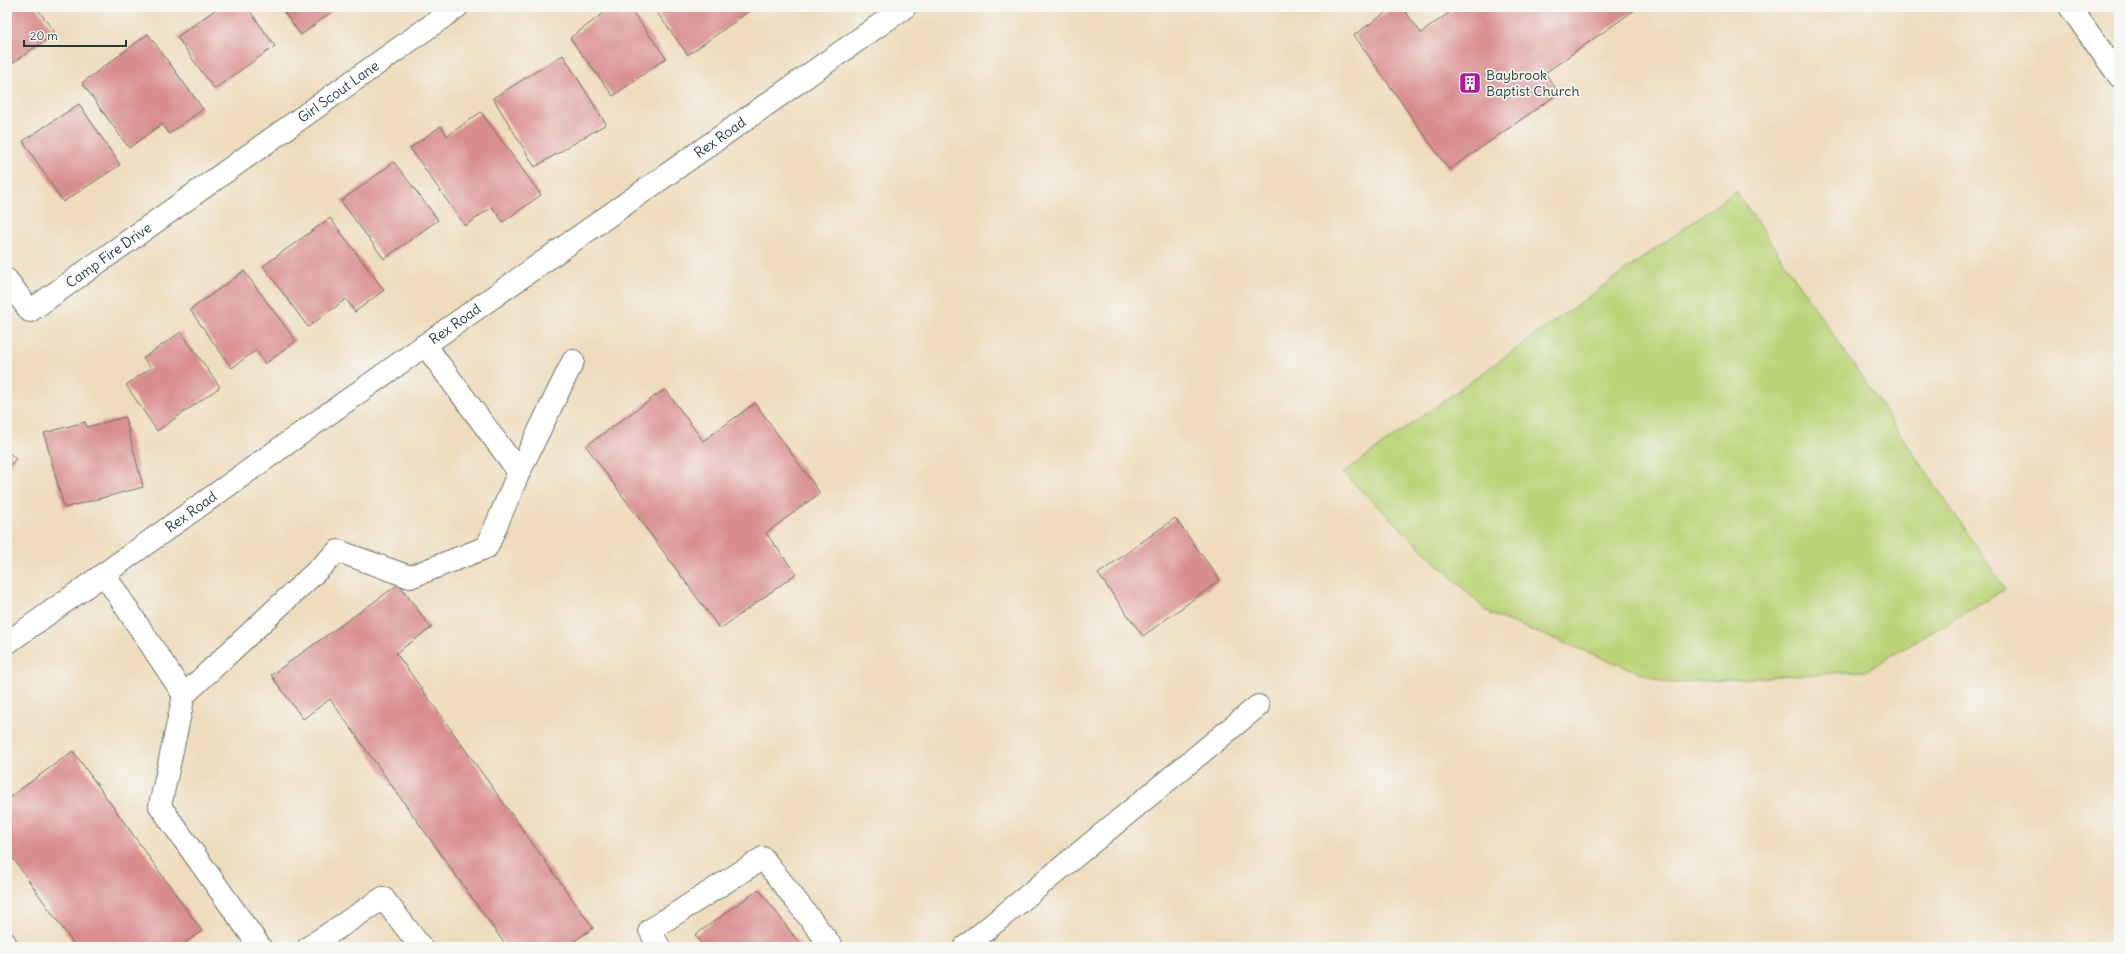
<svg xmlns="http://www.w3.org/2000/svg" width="2126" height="954" font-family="Delius,sans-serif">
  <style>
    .green { fill: #bbd479; stroke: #6d8856 }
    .building { fill: #d98e8e }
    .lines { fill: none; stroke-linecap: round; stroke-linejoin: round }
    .service-casing { stroke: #687564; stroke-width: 16 }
    .minor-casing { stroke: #687564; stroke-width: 24 }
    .service { stroke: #fff; stroke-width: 14 }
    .minor { stroke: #fff; stroke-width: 22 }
    .labels { text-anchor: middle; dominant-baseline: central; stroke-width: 3.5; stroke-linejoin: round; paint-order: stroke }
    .poi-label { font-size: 14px; fill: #1f3d34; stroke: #f6f6f2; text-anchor: start }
    .street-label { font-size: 14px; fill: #1f3d34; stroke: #f6f6f2 }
  </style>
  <rect width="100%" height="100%" fill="#f6f6f2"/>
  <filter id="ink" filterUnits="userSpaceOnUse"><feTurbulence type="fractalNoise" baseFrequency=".025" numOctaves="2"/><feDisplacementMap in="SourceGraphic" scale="8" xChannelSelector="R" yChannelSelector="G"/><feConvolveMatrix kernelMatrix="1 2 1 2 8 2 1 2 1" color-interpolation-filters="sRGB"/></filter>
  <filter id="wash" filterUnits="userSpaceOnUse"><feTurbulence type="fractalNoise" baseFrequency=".012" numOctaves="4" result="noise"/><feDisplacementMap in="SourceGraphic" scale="16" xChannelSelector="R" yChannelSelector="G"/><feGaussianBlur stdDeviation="0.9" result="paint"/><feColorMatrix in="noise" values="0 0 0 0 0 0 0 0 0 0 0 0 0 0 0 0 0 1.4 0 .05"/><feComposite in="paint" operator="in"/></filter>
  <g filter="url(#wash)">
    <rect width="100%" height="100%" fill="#efdcbc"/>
    <path class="green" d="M1736,191l269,398 -139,82 -199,12 -177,-69 -147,-141z"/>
    <g id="blocks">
      <path class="building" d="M7,7h29l19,26 -48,34z
        M219,7h28l28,39 -61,43 -37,-52z
        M280,7h58l-37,28z
        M612,7h17l37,51 -53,38 -43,-58z
        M653,7h102l-67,48z
        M1394,7h8l19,26 36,-26h182l-94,66 14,20 -110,77 -95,-135z
        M148,34l55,75 -34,25 -7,-10 -33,24 -47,-65z
        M563,55l43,69 -71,43 -42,-69z
        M79,104l41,61 -57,37 -40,-61z
        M481,112l60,83 -38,27 -11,-15 -27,19 -55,-78 31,-22 6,10z
        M394,162l44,58 -54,39 -43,-58z
        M330,218l54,72 -29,22 -9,-13 -38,28 -45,-61z
        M244,271l52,70 -31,23 -9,-14 -24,18 -42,-58z
        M181,332l39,55 -63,44 -31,-46 25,-17 -8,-10z
        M665,389l38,52 52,-38 65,90 -54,40 30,41 -76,55 -134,-183z
        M125,417l18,70 -79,21 -20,-75 41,-11 2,5z
        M7,451l9,8 -9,9z
        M1175,518l45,62 -77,56 -45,-62z
        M399,584l32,44 -35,25 197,275 -27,19h-59l-177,-248 -27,20 -32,-44z
        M73,751l129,180 -23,16h-103l-69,-97v-51z
        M759,889l43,58h-98l-9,-12z"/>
    </g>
  </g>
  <g filter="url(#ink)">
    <use href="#blocks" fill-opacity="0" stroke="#687564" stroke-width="1"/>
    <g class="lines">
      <g class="service-casing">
        <path id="service" d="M7,939l5,8"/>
      </g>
      <g class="minor-casing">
        <g id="minor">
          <path d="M2070,7l49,69"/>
          <path id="s1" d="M7,280l23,31 427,-304"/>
          <path d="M425,345l94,127"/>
          <path d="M104,574l80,121 -24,111 100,141"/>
          <path id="s2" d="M7,643l418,-298 480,-338"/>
          <path d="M184,695l154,-144 72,26 77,-30 32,-75 54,-111"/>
          <path d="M309,947l74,-49 38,49"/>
          <path d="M659,947l-9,-17 113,-72 69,89"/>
          <path d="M965,947l293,-241"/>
        </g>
      </g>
      <use href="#service" class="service"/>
      <use href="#minor" class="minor"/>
    </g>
  </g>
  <defs>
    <g id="building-square" transform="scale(1.15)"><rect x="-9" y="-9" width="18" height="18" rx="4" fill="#b5179e" stroke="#f6f6f2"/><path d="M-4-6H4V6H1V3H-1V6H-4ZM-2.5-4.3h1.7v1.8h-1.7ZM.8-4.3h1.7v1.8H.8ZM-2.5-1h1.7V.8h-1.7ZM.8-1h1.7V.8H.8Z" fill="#fff"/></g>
  </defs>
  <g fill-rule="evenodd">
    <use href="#building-square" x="1470" y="83"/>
  </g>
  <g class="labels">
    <g class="poi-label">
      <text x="1486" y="75">Baybrook<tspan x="1486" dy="16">Baptist Church</tspan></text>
    </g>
    <g class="street-label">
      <text stroke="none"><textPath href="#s1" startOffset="417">Girl Scout Lane</textPath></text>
      <text stroke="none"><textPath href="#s2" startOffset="874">Rex Road</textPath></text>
      <text stroke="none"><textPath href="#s1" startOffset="135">Camp Fire Drive</textPath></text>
      <text stroke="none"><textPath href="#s2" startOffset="550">Rex Road</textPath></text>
      <text stroke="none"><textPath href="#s2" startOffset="226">Rex Road</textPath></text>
    </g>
  </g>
  <rect width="2126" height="954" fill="none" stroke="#f6f6f2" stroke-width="24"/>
  <path d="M24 40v6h102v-6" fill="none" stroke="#1f3d34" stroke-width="2"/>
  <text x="30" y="40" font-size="12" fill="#1f3d34" stroke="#f6f6f2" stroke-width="3" paint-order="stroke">20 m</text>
</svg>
